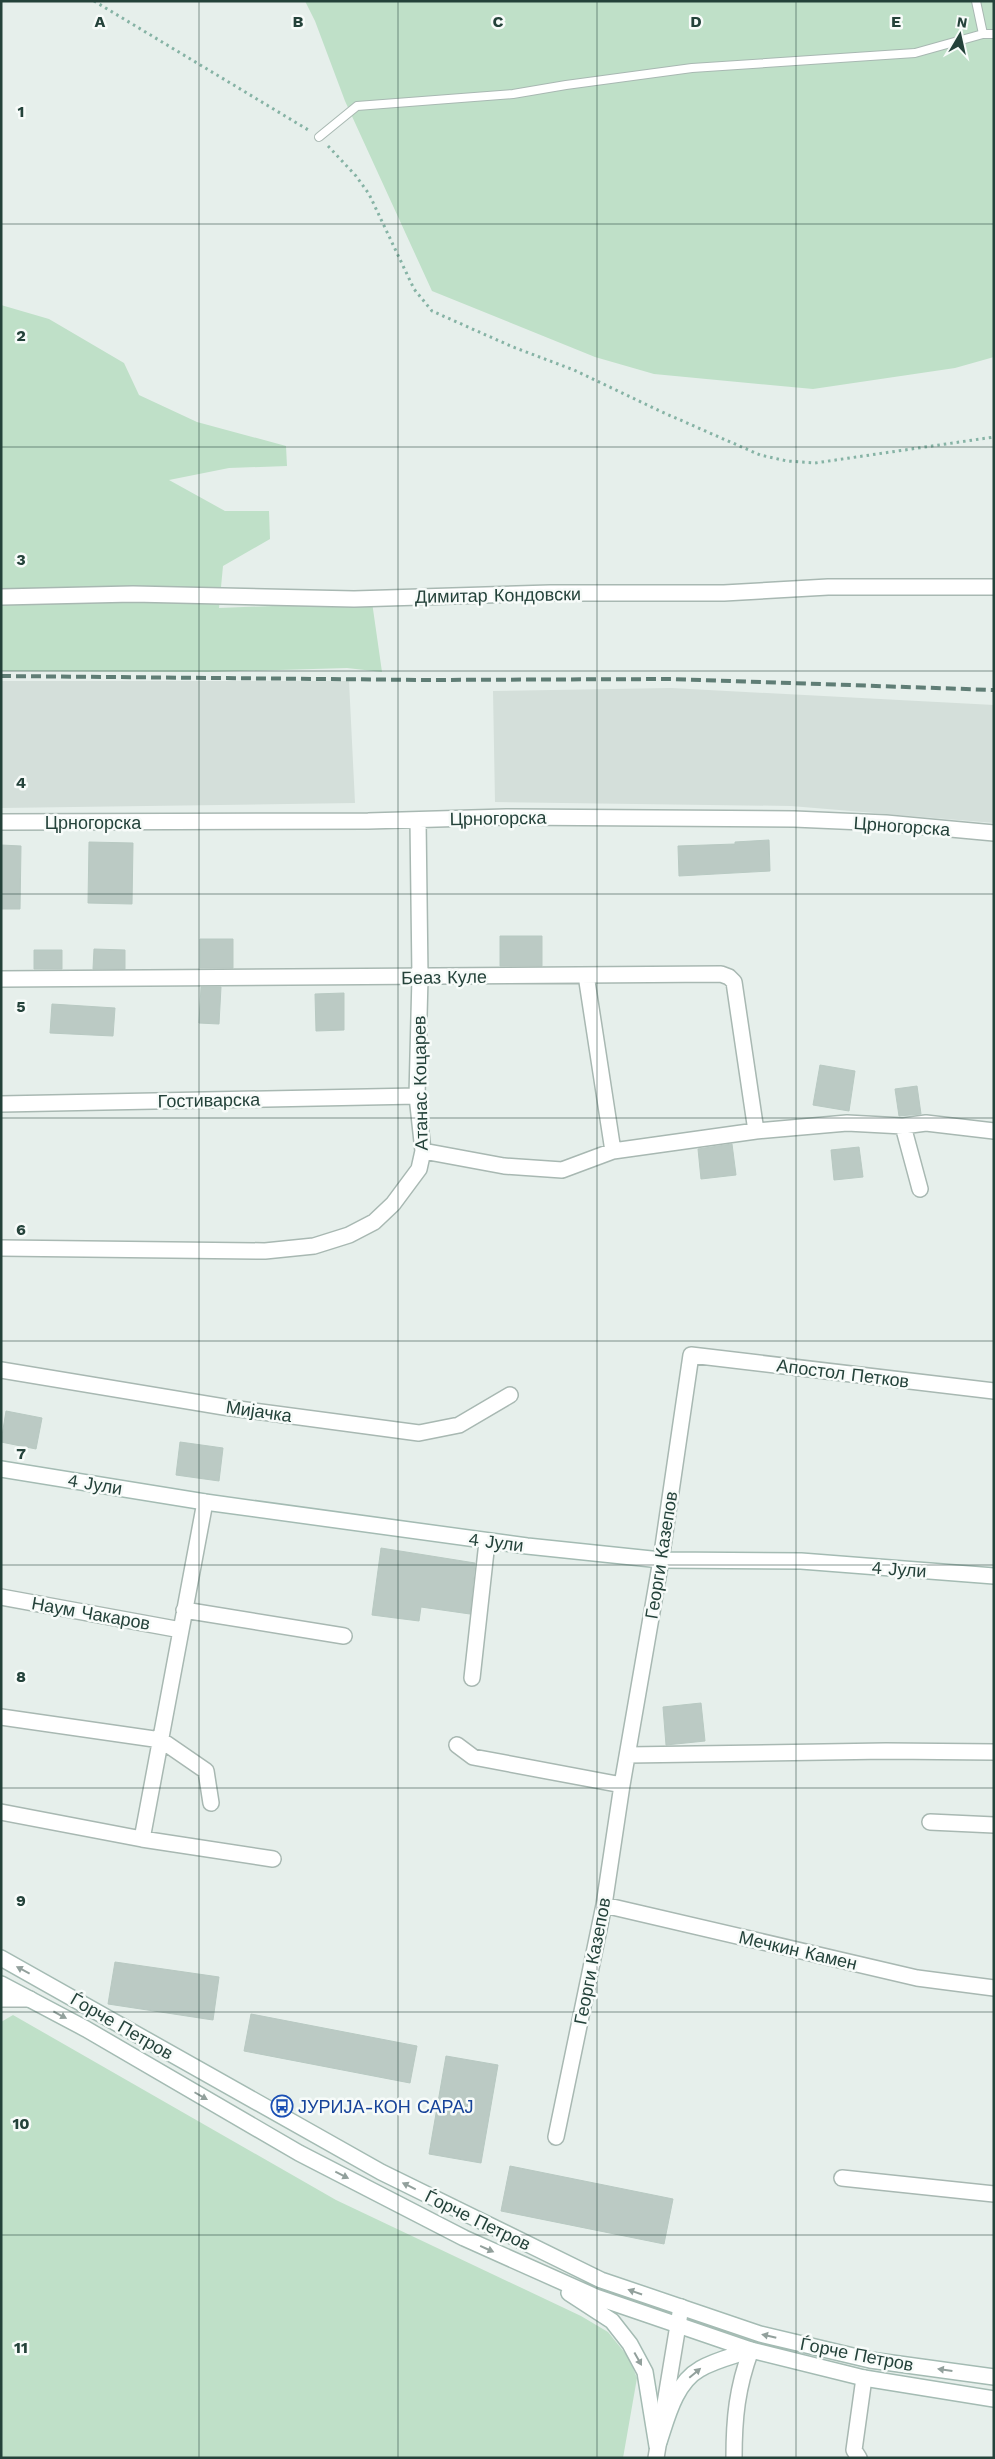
<svg xmlns="http://www.w3.org/2000/svg" width="995" height="2459" font-family="'Work Sans',sans-serif">
  <style>
    .built { fill: #d4dfda }
    .green { fill: #bfe0c8 }
    .building { fill: #bbcac4; stroke: #b8c9c2 }
    .lines { fill: none; stroke-linecap: round; stroke-linejoin: round }
    .lane-casing { stroke: #a8b8b2; stroke-width: 10 }
    .street-casing { stroke: #a8b8b2; stroke-width: 18 }
    .secondary-casing { stroke: #a4bbb3; stroke-width: 18 }
    .path { stroke: #86b3a5; stroke-width: 3; stroke-dasharray: 2.5 4; stroke-linecap: butt }
    .lane { stroke: #fff; stroke-width: 8 }
    .street { stroke: #fff; stroke-width: 15 }
    .secondary { stroke: #fff; stroke-width: 15 }
    .rail { stroke: #5f7d75; stroke-width: 4; stroke-dasharray: 10 5; stroke-linecap: butt }
    .oneway { fill: #92a09c }
    .grid { fill: none; stroke: #24423a; stroke-width: 1; stroke-opacity: 0.55 }
    .labels { text-anchor: middle; dominant-baseline: central; stroke-width: 5; stroke-linejoin: round; paint-order: stroke }
    .street-label { font-size: 18px; fill: #24423a; stroke: #f7fbf9 }
    .transit-label { font-size: 18px; fill: #164399; stroke: #f7fbf9; text-anchor: start }
    .grid-label { font-size: 16px; text-anchor: middle; font-weight: bold; fill: #24423a; stroke: #f7fbf9; stroke-width: 5; stroke-linejoin: round; paint-order: stroke }
  </style>
  <rect width="100%" height="100%" fill="#e6efeb"/>
  <path class="built" d="M1,681h348l6,122 -354,5z
    M671,688l323,17v118l-203,-17 -296,-4 -2,-111z"/>
  <path class="green" d="M305,1h689v356l-39,11 -142,21 -159,-15 -59,-17 -163,-66 -87,-190 -30,-80z
    M1,305l48,14 75,44 15,32 58,27 89,24 1,20 -58,2 -60,12 56,31h44l1,28 -47,27 -4,42 153,-6 10,70 -35,-4 -139,4 -207,-1z
    M13,2015l323,185 245,116 27,16 21,26 8,20 -14,80h-622v-436z"/>
  <path class="building" d="M769,840l1,31 -91,5 -1,-30 57,-2v-2z
    M89,842l44,1 -1,61 -44,-1z
    M1,845l20,1 -1,63h-19z
    M500,936h42v30h-42z
    M200,939h33v29h-33z
    M94,949l31,1v19h-32z
    M34,950h28v19h-28z
    M201,987h20l-2,37 -20,-1z
    M344,993v37l-28,1 -1,-37z
    M52,1004l63,4 -2,28 -63,-3z
    M820,1065l35,6 -6,40 -36,-6z
    M917,1086l4,28 -22,2 -4,-27z
    M732,1144l4,31 -35,4 -3,-30z
    M859,1147l4,30 -29,3 -3,-30z
    M6,1411l36,7 -6,31 -35,-7z
    M180,1442l43,6 -4,33 -43,-6z
    M381,1548l94,15 -5,51 -49,-7 -2,14 -47,-6z
    M701,1703l4,38 -39,4 -3,-38z
    M115,1962l104,15 -6,43 -105,-16z
    M251,2014l166,32 -7,37 -166,-32z
    M446,2056l52,9 -17,98 -52,-9z
    M510,2166l163,33 -9,45 -163,-33z"/>
  <g class="lines">
    <g class="lane-casing">
      <path id="lane" d="M983,34h11
        M319,137l38,-31 156,-12 53,-9 126,-17 223,-15 68,-19 -7,-33"/>
    </g>
    <g class="street-casing">
      <path id="street" d="M1,597l132,-3 221,5 196,-6h174l104,-6h166
        M1,822l367,-1 138,-4 288,2 92,4 108,10
        M586,975l27,176
        M1,979l720,-5 8,3 5,5 22,149
        M1,1104l416,-8
        M903,1126l17,63
        M423,1151l81,15 58,4 51,-19 143,-20 91,-8 56,3 23,-3 68,8
        M1,1248l264,3 49,-5 35,-11 25,-13 19,-18 26,-35 4,-18 -6,-55 3,-119 -2,-157
        M1,1370l223,37 195,26 40,-8 51,-30
        M1,1597l180,33
        M184,1610l160,26
        M472,1678l15,-136
        M1,1717l160,23 45,31 5,32
        M457,1745l16,12 149,28
        M628,1755l258,-4 108,1
        M1,1812l141,27 131,20
        M930,1822l64,3
        M142,1839l63,-337
        M604,1905l313,73 77,10
        M1,1999h29
        M556,2137l48,-232 18,-120 39,-225 30,-205 303,36
        M842,2178l152,16
        M656,2458l25,-151
        M734,2458c0,-40 3,-70 17,-108
        M859,2458l-5,-8 10,-72"/>
    </g>
    <g class="secondary-casing">
      <path id="secondary" d="M1,1469l204,33 322,44 134,14 140,1 193,15
        M1,1958l380,214 220,108 159,54 110,26 124,17
        M1,1984l85,45 213,124 165,85 132,59 155,53 113,28 130,21
        M569,2293l43,28 18,23 15,28 12,74
        M659,2442c8,-24 16,-59 41,-73 15,-9 34,-13 51,-19"/>
    </g>
    <path class="path" d="M94,1l216,130
      M328,146l28,30 13,18 45,95 18,22 81,36 61,23 88,42 98,43 27,6 28,2 179,-26"/>
    <use href="#lane" class="lane"/>
    <use href="#street" class="street"/>
    <use href="#secondary" class="secondary"/>
    <path class="rail" d="M1,676l428,4 243,-1 322,11"/>
  </g>
  <defs><path id="oneway-solid" d="M-6-.8H1V-3.2L6.5 0L1 3.2V.8H-6Z" transform="scale(1.25)"/></defs>
  <g class="oneway">
    <use href="#oneway-solid" transform="translate(23 1970) rotate(-152)"/>
    <use href="#oneway-solid" transform="translate(60 2015) rotate(28)"/>
    <use href="#oneway-solid" transform="translate(201 2096) rotate(30)"/>
    <use href="#oneway-solid" transform="translate(342 2175) rotate(27)"/>
    <use href="#oneway-solid" transform="translate(409 2186) rotate(-154)"/>
    <use href="#oneway-solid" transform="translate(487 2249) rotate(24)"/>
    <use href="#oneway-solid" transform="translate(635 2292) rotate(-161)"/>
    <use href="#oneway-solid" transform="translate(769 2336) rotate(-167)"/>
    <use href="#oneway-solid" transform="translate(638 2359) rotate(61)"/>
    <use href="#oneway-solid" transform="translate(945 2370) rotate(-172)"/>
    <use href="#oneway-solid" transform="translate(695 2373) rotate(-40)"/>
  </g>
  <path class="grid" d="M199,1v2457M398,1v2457M597,1v2457M796,1v2457M1,224h993M1,447h993M1,671h993M1,894h993M1,1118h993M1,1341h993M1,1565h993M1,1788h993M1,2012h993M1,2235h993"/>
  <defs>
    <g id="bus-ring" transform="scale(1.125)"><circle r="9.5" fill="#f7fbf9" stroke="#1a4fb4" stroke-width="1.5"/><path d="M-5-6H5V4H4V6H2V4H-2V6H-4V4H-5ZM-3.5-4V0h7V-4ZM-3.5 1.2v1.5H-2V1.2ZM2 1.2v1.5H3.5V1.2Z" fill="#1a4fb4"/></g>
  </defs>
  <g fill-rule="evenodd">
    <use href="#bus-ring" x="282" y="2106"/>
  </g>
  <g class="labels">
    <g class="street-label">
      <text transform="translate(498 595) rotate(-1)">Димитар Кондовски</text>
      <text transform="translate(498 818) rotate(-1)">Црногорска</text>
      <text x="93" y="822">Црногорска</text>
      <text transform="translate(902 826) rotate(4)">Црногорска</text>
      <text transform="translate(444 977) rotate(-1)">Беаз Куле</text>
      <text transform="translate(420 1083) rotate(-91)">Атанас Коцарев</text>
      <text transform="translate(209 1100) rotate(-1)">Гостиварска</text>
      <text transform="translate(843 1373) rotate(7)">Апостол Петков</text>
      <text transform="translate(259 1411) rotate(8)">Мијачка</text>
      <text transform="translate(95 1484) rotate(9)">4 Јули</text>
      <text transform="translate(496 1542) rotate(7)">4 Јули</text>
      <text transform="translate(661 1555) rotate(-81)">Георги Казепов</text>
      <text transform="translate(899 1569) rotate(4)">4 Јули</text>
      <text transform="translate(91 1613) rotate(10)">Наум Чакаров</text>
      <text transform="translate(798 1950) rotate(13)">Мечкин Камен</text>
      <text transform="translate(592 1961) rotate(-79)">Георги Казепов</text>
      <text transform="translate(122 2026) rotate(30)">Ѓорче Петров</text>
      <text transform="translate(478 2220) rotate(26)">Ѓорче Петров</text>
      <text transform="translate(857 2354) rotate(11)">Ѓорче Петров</text>
    </g>
    <g class="transit-label">
      <text x="298" y="2106">ЈУРИЈА-КОН САРАЈ</text>
    </g>
  </g>
  <g class="grid-label">
    <text x="100" y="27">A</text>
    <text x="298" y="27">B</text>
    <text x="498" y="27">C</text>
    <text x="696" y="27">D</text>
    <text x="896" y="27">E</text>
    <text x="21" y="117">1</text>
    <text x="21" y="341">2</text>
    <text x="21" y="565">3</text>
    <text x="21" y="788">4</text>
    <text x="21" y="1012">5</text>
    <text x="21" y="1235">6</text>
    <text x="21" y="1459">7</text>
    <text x="21" y="1682">8</text>
    <text x="21" y="1906">9</text>
    <text x="21" y="2129">10</text>
    <text x="21" y="2353">11</text>
  </g>
  <rect width="995" height="2459" fill="none" stroke="#24423a" stroke-width="5"/>
  <g transform="translate(960 35) rotate(9)" stroke="#f7fbf9" stroke-width="4" paint-order="stroke">
  <path d="M0-4L9 19L0 12L-9 19Z" fill="#24423a"/>
  <text y="-8" font-size="14" font-weight="bold" text-anchor="middle" fill="#24423a">N</text>
  </g>
</svg>
